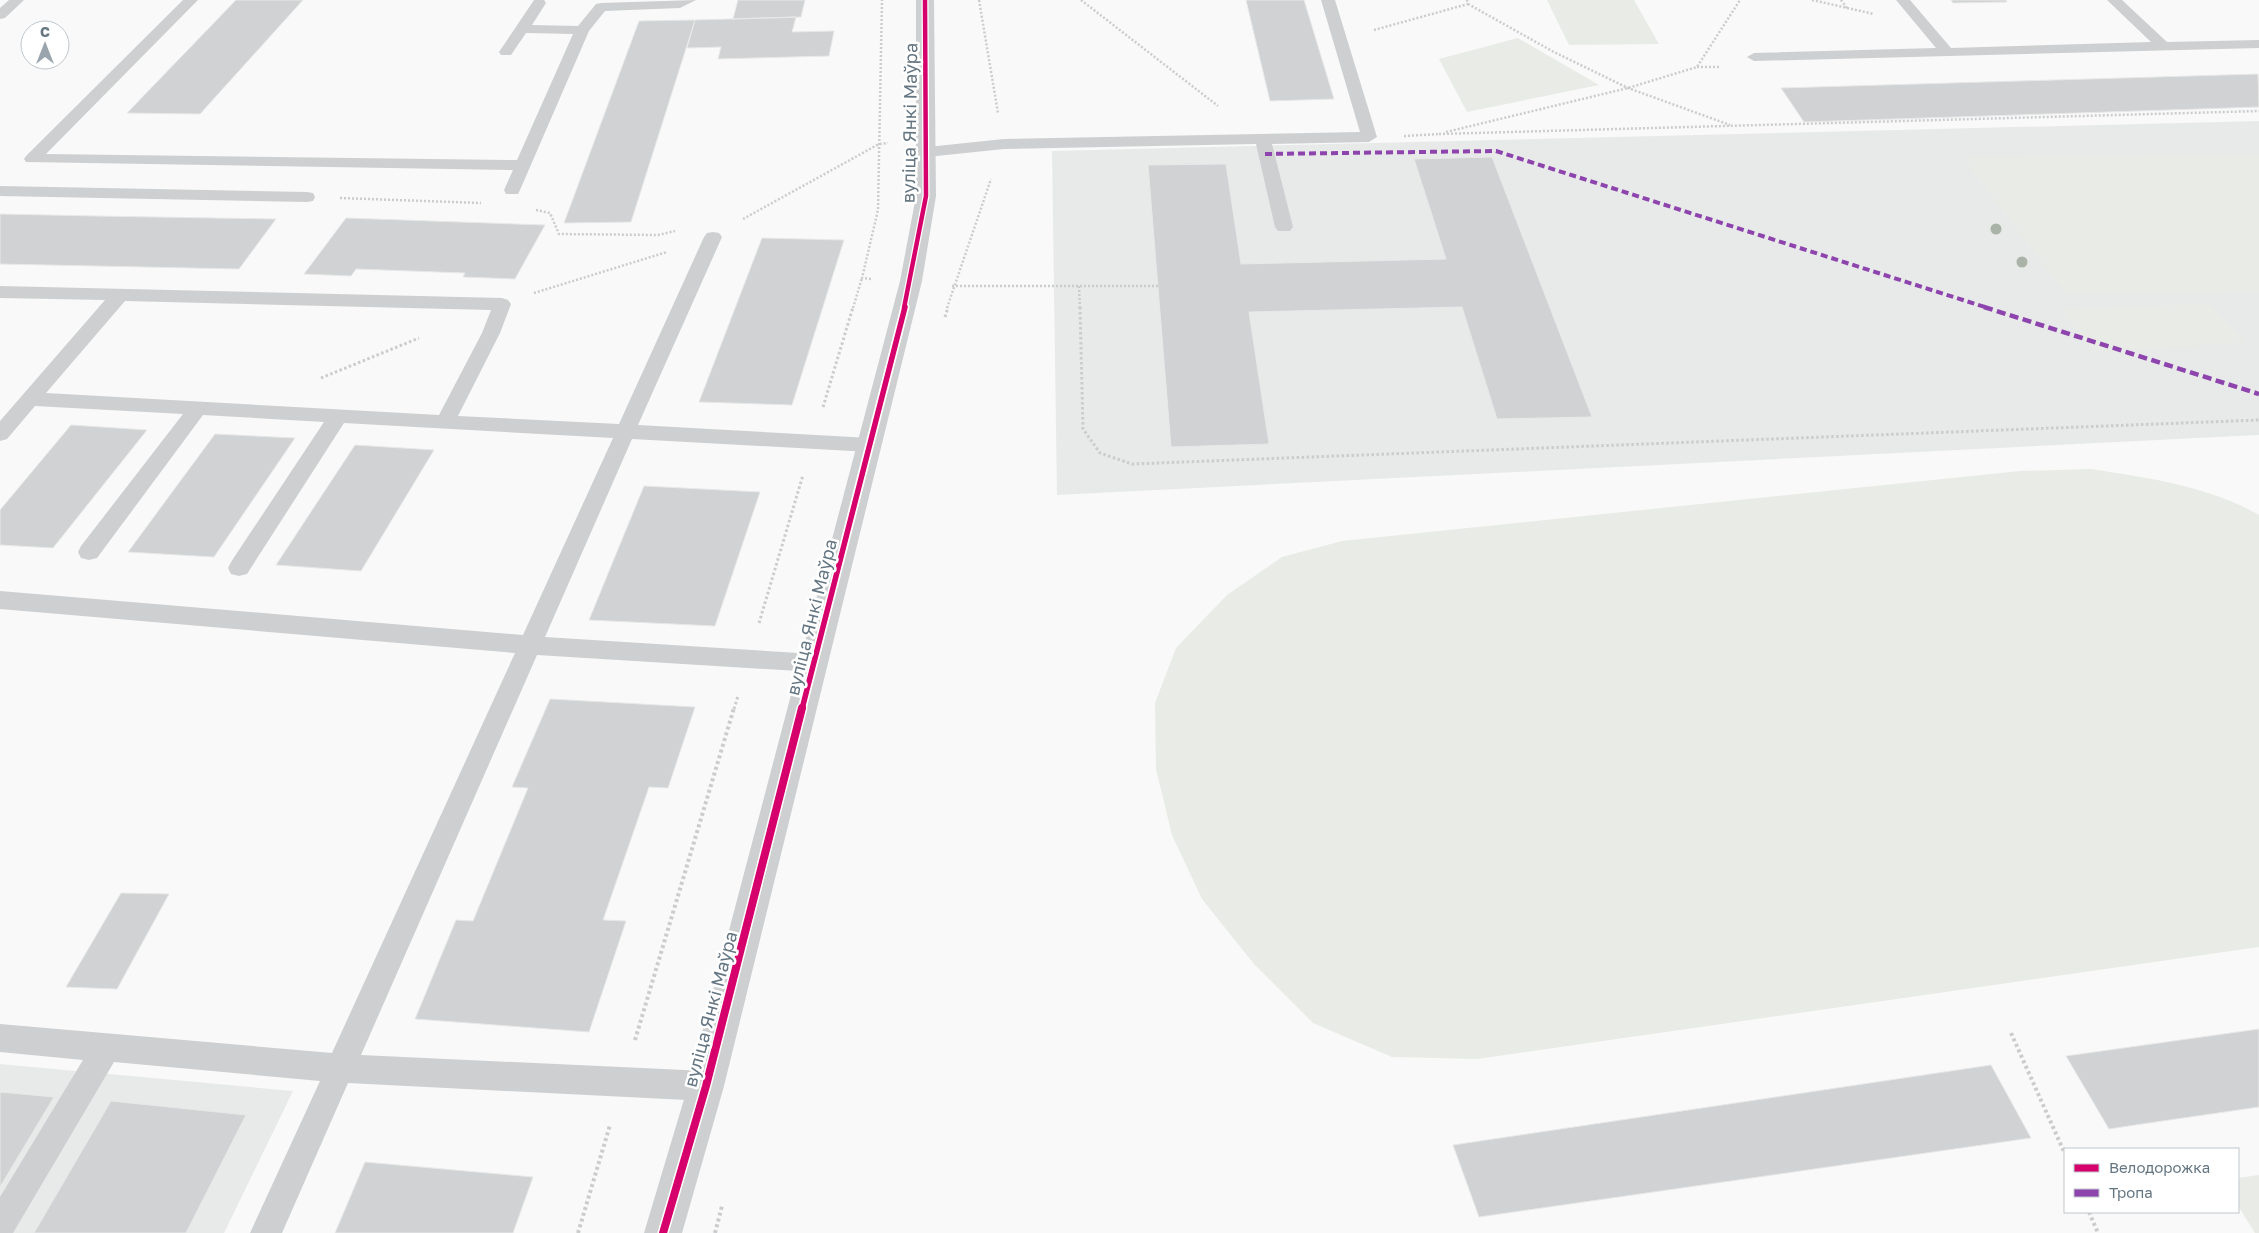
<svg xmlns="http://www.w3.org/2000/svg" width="2259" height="1233" font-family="'Golos Text',sans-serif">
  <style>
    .built { fill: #e8e9e9 }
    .green { fill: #e8ebe6 }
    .building { fill: #d0d2d3; stroke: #e8e8e8 }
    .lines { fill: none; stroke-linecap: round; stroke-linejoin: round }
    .path-far2 { stroke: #cbcccd; stroke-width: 2.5; stroke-dasharray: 2 2; stroke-linecap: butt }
    .path-far1 { stroke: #cbcccd; stroke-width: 3; stroke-dasharray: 2.5 2.5; stroke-linecap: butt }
    .path { stroke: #cbcccd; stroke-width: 4; stroke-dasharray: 3 3; stroke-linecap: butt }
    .service { fill: #cecfd0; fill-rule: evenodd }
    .tertiary { fill: #cecfd0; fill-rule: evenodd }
    .quiet-far1 { stroke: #8e44ad; stroke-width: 4; stroke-dasharray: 7 4; stroke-linecap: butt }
    .quiet { stroke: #8e44ad; stroke-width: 4.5; stroke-dasharray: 9 4.5; stroke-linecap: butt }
    .cycleway-far2-casing { stroke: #fff; stroke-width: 7 }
    .cycleway-far1-casing { stroke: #fff; stroke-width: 9 }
    .cycleway-casing { stroke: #fff; stroke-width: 11 }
    .cycleway-far2 { stroke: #d6006c; stroke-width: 4.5 }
    .cycleway-far1 { stroke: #d6006c; stroke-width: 5.5 }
    .cycleway { stroke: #d6006c; stroke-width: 8 }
    .tree { fill: #a9b3a7 }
    .labels { text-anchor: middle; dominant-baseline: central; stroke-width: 5; stroke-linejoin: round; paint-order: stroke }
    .street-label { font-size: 18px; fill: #657683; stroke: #fff }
  </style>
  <rect width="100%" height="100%" fill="#f9f9f9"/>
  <path class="built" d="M2259,121v314l-1202,60 -5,-344z
    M0,1064l293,27 -69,142h-224z"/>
  <path class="green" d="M1547,0h87l25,44 -90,1z
    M1518,38l81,47 -132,27 -28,-53z
    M2259,154v138l-192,3 -104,-137z
    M2208,303l38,40 -152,8 -34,-41z
    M2091,469c57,9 118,17 168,46v432l-782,112 -85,-2 -79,-34 -59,-59 -52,-65 -30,-64 -16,-66 -1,-66 21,-55 51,-53 55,-38 60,-16 678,-70z
    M2259,1175v58h-4l-17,-27v-28z"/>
  <path class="building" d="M236,0h67l-103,114 -73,-1z
    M738,0h67l-4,17 -68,2z
    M1246,0h58l30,99 -64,2z
    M1951,0h55l1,2 -54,1z
    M796,17l-4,15 42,-1 -5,25 -111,3 3,-12 -34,1 8,-28z
    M695,20l-64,202 -67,1 75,-202z
    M2258,74l1,33 -455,15 -23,-34z
    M1492,157l100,260 -95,2 -35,-112 -213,5 20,132 -98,3 -23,-282 78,-1 15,100 205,-5 -32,-100z
    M0,214l95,2 181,3 -37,50 -239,-5z
    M346,218l199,7 -30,54 -52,-2 2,-4 -109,-4 -5,7 -47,-2z
    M762,238l82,2 -52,165 -93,-3z
    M71,425l76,5 -94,118 -53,-3v-35z
    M215,434l80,4 -81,119 -86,-5z
    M355,445l79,5 -73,121 -85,-6z
    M644,486l116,6 -45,134 -126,-6z
    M550,699l145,8 -27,81 -19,-1 -46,133 23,1 -37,111 -174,-13 41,-99 17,1 55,-133 -16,-1z
    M121,893l48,1 -52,95 -51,-2z
    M2259,1029v78l-124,18 -26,4 -43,-73z
    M1991,1065l40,73 -552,79 -26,-72z
    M0,1092l54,5 -54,90z
    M111,1101l135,14 -60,118h-152z
    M365,1162l168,15 -20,56h-178z"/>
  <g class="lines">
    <path class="path-far2" d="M979,0l19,113
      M1081,0l137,106
      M1812,0l62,14
      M1841,0l6,8
      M1468,4l84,47 76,37 102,37
      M1374,30l94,-26 -1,-4
      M1697,67h24
      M1446,132l182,-44 69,-21 43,-67
      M1439,134l820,-23
      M1404,136l36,-2
      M340,198l141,5
      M536,210l14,3 9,21 99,1 17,-4
      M743,219l136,-75 9,-1
      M871,279l-9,-1 16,-68 4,-210
      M952,286h206
      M1079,286l1,22
      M534,293l133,-41
      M853,308l9,-30
      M947,308l44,-129"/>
    <path class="path-far1" d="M1080,307l3,122 17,24 32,11 1127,-44
      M945,317l3,-10
      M321,378l98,-40
      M823,407l30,-100
      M759,623l44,-148
      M734,709l4,-13"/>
    <path class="path" d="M2011,1033l54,121
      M635,1040l99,-332
      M2089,1212l9,21
      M578,1233l32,-108
      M715,1233l7,-27"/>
    <path class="service" d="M9,0h15l-19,18 -5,1v-11z
      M183,0h15l-152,154 471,6 56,-126 -47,-1 -15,22h-10l-2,-3 35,-52h10l2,3 -14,22 46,1 18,-22 5,-1 95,-3 -16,8 -75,3 -16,20 -69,159 -2,4h-12l-2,-4 9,-20 -487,-8 -2,-3 2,-3z
      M1321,0h14l42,137 -8,5 -97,2 21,83 -3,4h-12l-3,-4 -19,-83 -252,5 -77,8 -8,-5 8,-5 77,-8 356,-7z
      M1896,0h14l41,48 200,-6 -44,-42h15l45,42 92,-2v8l-505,13 -7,-4 7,-4 182,-5z
      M0,186l307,6 6,1 2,4 -2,4 -6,1 -307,-6z
      M713,232l6,1 3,4 -84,188 232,13 7,2 3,5 -3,5 -7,2 -238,-13 -87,198 270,17 8,2 4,7 -4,7 -8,2 -278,-17 -176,400 345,16 10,5 5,10 -5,10 -10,5 -358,-18 -66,150h-32l70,-152 -206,-19 -101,171h-13v-36l83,-137 -83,-8v-28l332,29 183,-400 -515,-44v-18l523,44 90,-197 -269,-15 -97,151 -8,2 -8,-2 -3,-6 3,-6 93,-140 -121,-7 -106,143 -8,2 -8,-2 -3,-6 3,-6 102,-132 -148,-8 -28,33 -7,2v-20l105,-121 -105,-2v-12l502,12 6,2 3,4 -11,29 -42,83 161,8 85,-187 3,-4zM125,301l366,9 -9,23 -43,82 -393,-22z"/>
    <path class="tertiary" d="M916,0h18l2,196 -14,85 -198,805 -42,147h-38l44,-147 212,-805 16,-85z"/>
    <path class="quiet-far1" d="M1265,154l231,-3 492,157"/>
    <path class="quiet" d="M1984,307l275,87"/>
    <g class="cycleway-far2-casing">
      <path id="cycleway-far2" d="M904,308l22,-112 -1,-196"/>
    </g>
    <g class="cycleway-far1-casing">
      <path id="cycleway-far1" d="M802,709l103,-402"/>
    </g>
    <g class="cycleway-casing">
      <path id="cycleway" d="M663,1233l43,-147 96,-378"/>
    </g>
    <use href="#cycleway-far2" class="cycleway-far2"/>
    <use href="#cycleway-far1" class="cycleway-far1"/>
    <use href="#cycleway" class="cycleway"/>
  </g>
  <g class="tree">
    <circle cx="1996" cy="229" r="5.5"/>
    <circle cx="2022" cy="262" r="5.5"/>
  </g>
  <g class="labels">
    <g class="street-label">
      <text transform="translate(909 123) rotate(-89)">вуліца Янкі Маўра</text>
      <text transform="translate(811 617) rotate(-76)">вуліца Янкі Маўра</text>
      <text transform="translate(710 1009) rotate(-75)">вуліца Янкі Маўра</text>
    </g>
  </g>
  <rect x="2064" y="1148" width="175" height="65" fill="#ffffff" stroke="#c1c8cd"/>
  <rect x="2074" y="1164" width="25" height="8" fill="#d6006c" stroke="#c1c8cd"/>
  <text x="2109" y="1173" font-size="15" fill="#657683">Велодорожка</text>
  <rect x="2074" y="1189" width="25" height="8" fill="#8e44ad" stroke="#c1c8cd"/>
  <text x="2109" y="1198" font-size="15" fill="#657683">Тропа</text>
  <g transform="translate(45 45)"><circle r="24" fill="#ffffff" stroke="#c1c8cd"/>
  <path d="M0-4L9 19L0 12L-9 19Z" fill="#99a4ac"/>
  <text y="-8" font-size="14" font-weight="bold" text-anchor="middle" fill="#657683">С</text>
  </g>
</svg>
